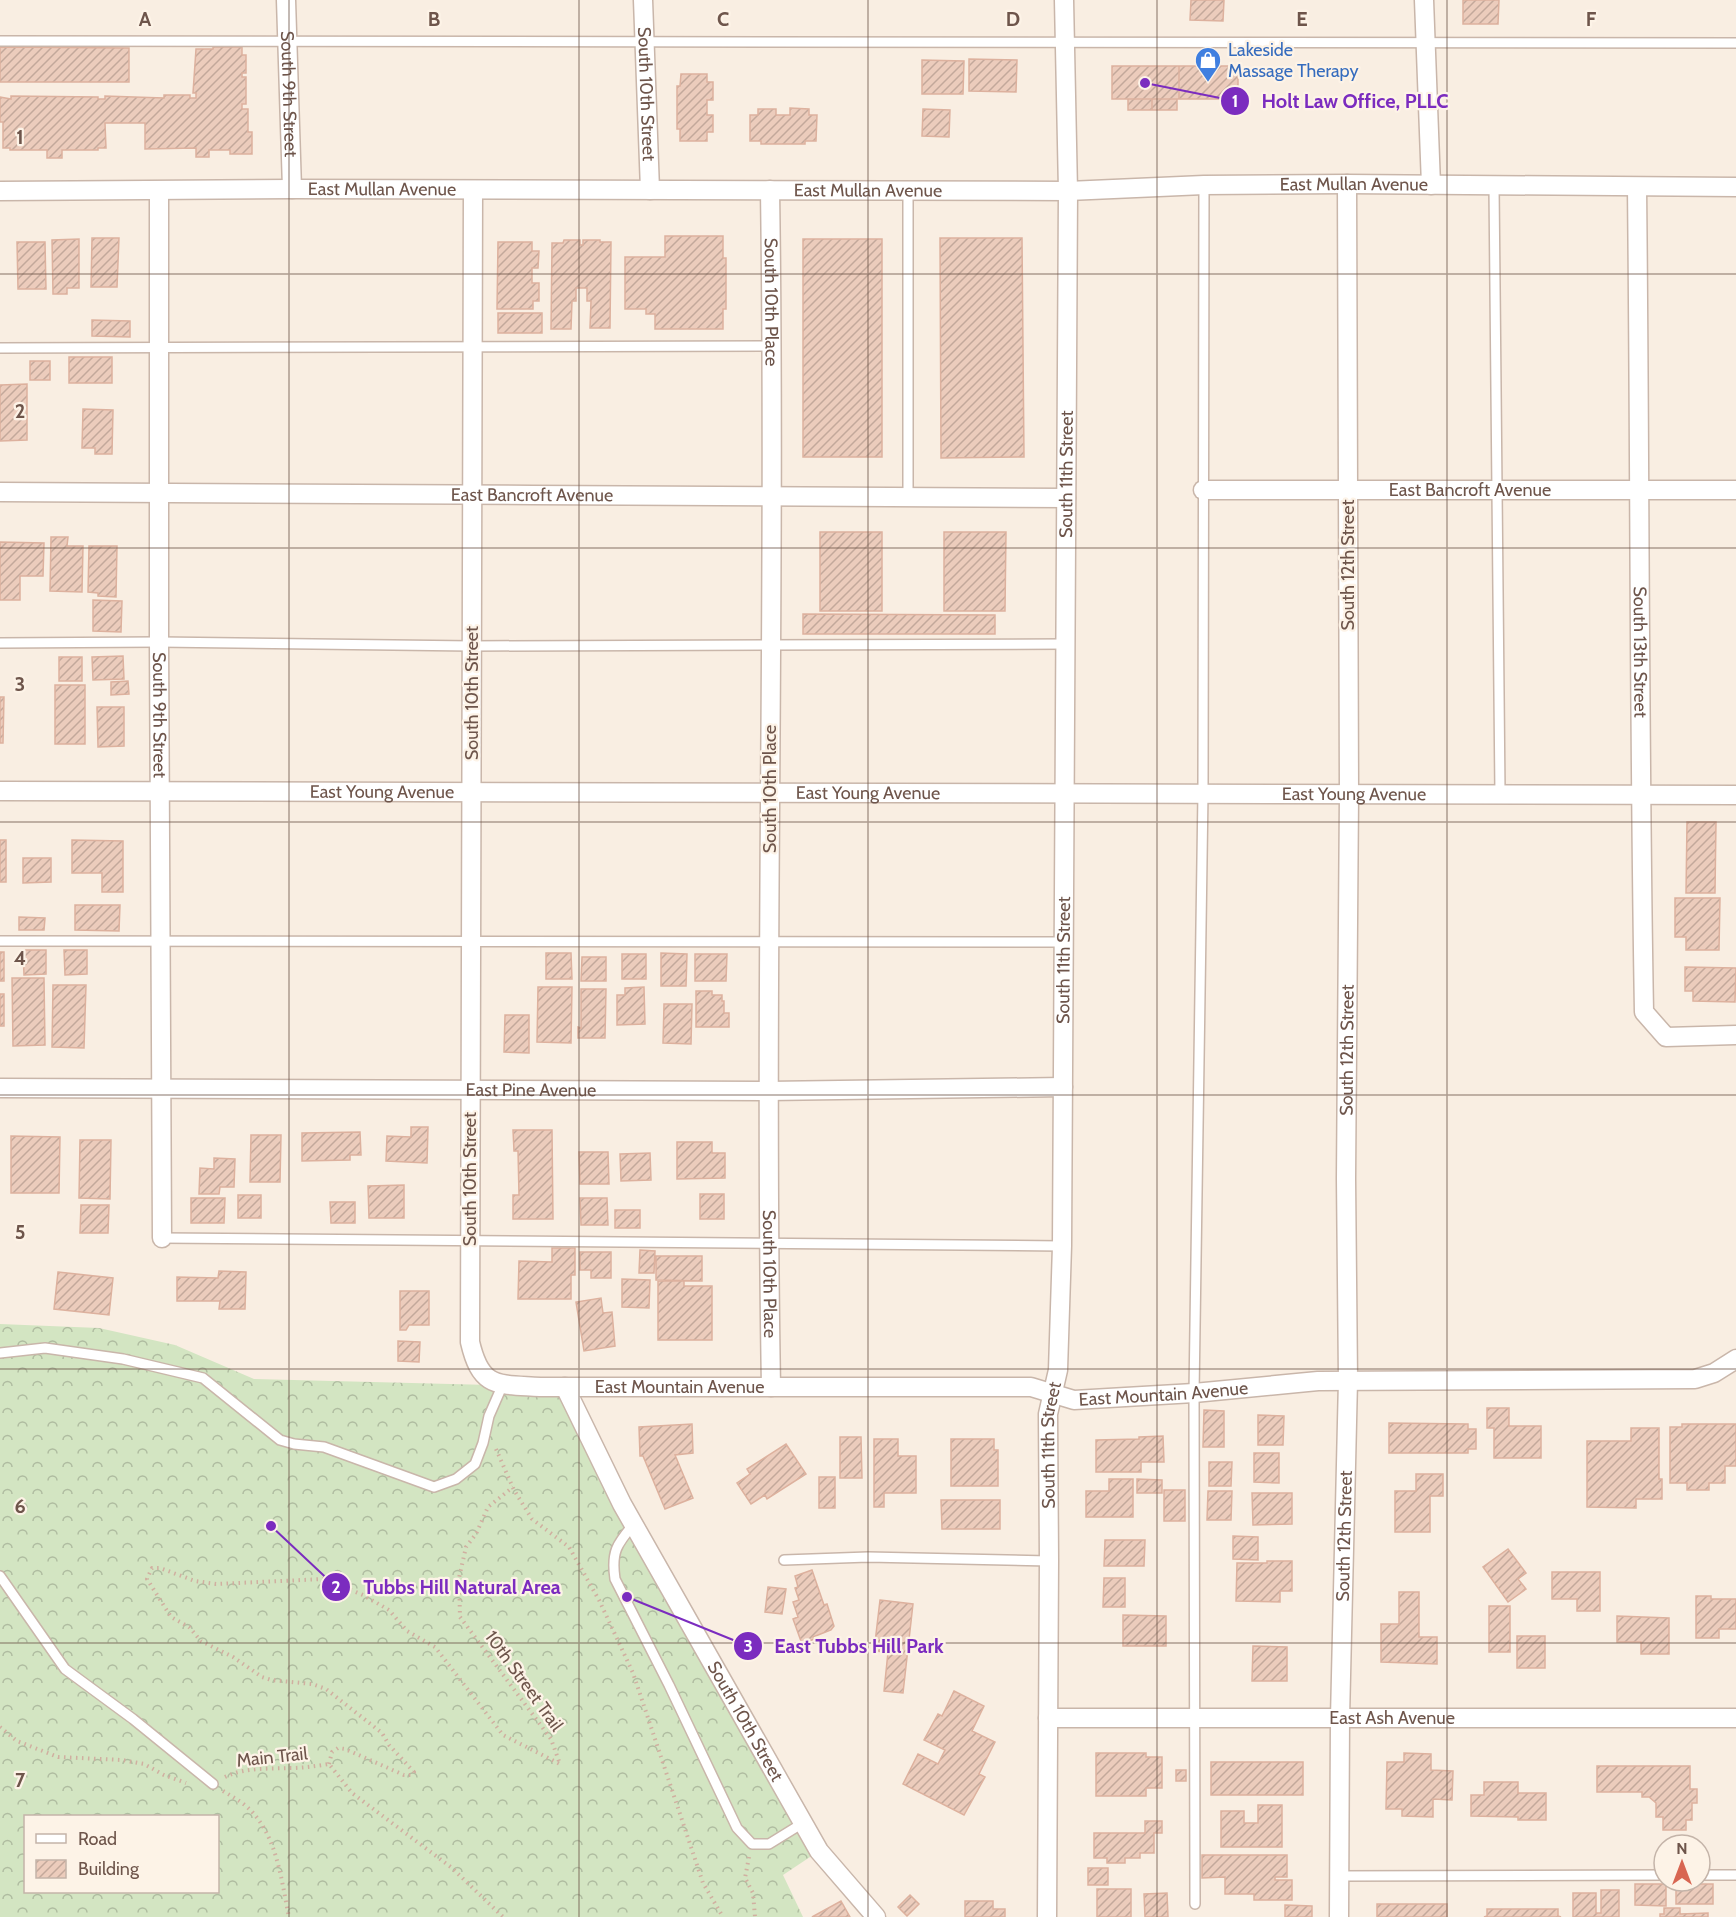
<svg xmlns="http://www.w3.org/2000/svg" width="1736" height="1917" font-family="Cabin,sans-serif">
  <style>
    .forest { fill: url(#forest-crowns); fill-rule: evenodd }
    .building { fill: url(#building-hatch); stroke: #ddb19e; stroke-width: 1.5 }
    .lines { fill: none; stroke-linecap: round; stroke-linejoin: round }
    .service-casing { stroke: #c9b6aa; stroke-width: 12 }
    .minor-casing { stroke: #c9b6aa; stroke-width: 21 }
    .path { stroke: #d0afa0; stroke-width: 4; stroke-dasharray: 1.5 4.5; stroke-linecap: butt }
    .service { stroke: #fff; stroke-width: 9 }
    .minor { stroke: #fff; stroke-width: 18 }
    .grid { fill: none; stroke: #6e554b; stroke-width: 1.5; stroke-opacity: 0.55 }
    .labels { text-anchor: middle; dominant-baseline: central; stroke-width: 4.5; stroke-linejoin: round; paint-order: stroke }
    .shop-label { font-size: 18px; fill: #366cbe; stroke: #fdf3e7; text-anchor: start }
    .street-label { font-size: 18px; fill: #6e554b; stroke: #fdf3e7 }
    .grid-label { font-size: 20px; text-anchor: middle; font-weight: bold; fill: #6e554b; stroke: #fdf3e7; stroke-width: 4.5; stroke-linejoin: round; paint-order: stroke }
    .leader { fill: none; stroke: #7b2cbf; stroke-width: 2 }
    .callout-dot { fill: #7b2cbf; stroke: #fdf3e7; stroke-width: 2 }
    .mark-label { font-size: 18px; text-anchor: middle; font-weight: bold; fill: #fff }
    .callout-label { font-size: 20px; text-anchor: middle; font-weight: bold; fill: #7b2cbf; stroke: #fdf3e7; stroke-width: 4.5; stroke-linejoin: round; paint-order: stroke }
  </style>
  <defs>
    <pattern id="forest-crowns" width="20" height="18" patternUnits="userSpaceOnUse" patternTransform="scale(1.5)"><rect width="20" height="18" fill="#d3e5c2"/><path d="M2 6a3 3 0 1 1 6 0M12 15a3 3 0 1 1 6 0" fill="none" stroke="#afbca0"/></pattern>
    <pattern id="building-hatch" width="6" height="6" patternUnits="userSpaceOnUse" patternTransform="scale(1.5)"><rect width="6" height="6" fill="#ecccbc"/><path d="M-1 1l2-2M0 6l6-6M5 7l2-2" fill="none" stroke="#c3a89b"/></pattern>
  </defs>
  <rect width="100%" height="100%" fill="#f9eee2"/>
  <path class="forest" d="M0,1324l99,4 76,17 79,34 311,8 254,464 -36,24 20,42h-803zM26,1816h192v76h-192z"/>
  <path class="building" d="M1191,0h33l-1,21 -33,-1z
    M1463,0h36l-1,24h-35z
    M0,47l129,1v34h-129z
    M213,47h29v8h4v18h-4v4h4v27h-4v5h6v23h4v22h-22v-4h-21v7h-13v-9l-51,1v-26h-40l1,25h-8v2h-36v8h-15v-8h-37v-2h-7v-26h-3v-25l11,2v-3l87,1v2h7v-3l59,2v-3h26v3h6v-5h-3l3,-44h17z
    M969,59l48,1 -1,32 -47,-1z
    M922,60l42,1 -1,33h-41z
    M1112,66h67v33h-67z
    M1179,66h59v33h-59z
    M681,74h26v8h6v18h-6v15h6v17h-6v9h-27v-12h-3v-43h3z
    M1128,99h24v11h-24z
    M1152,99h25v11h-25z
    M790,108l19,1v6h8l-1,26h-11v3h-44v-3h-11v-26h8v-6h18v6h14z
    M923,109l27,1 -1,27 -27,-1z
    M665,236h58v22h3v51h-3v20h-68v-15h-9v-5h-21v-52h40z
    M92,238h27l-2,49h-26z
    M940,238h82l2,219 -83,1z
    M79,239v49h-12v6h-14l-1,-54z
    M803,239h79v218h-79z
    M564,240h16v5h3v-5h17v2h11l-1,86h-20l1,-27h-4v-13h-11v13h-4l-1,28h-20l1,-86h11z
    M17,242h28l1,47h-28z
    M498,242h34v9h7l-1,17h-6v15h7v18h-6v8h-36z
    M498,313h44v20h-44z
    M92,320l38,1v16l-38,-1z
    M69,357h43v26h-43z
    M30,361h20v19h-20z
    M27,384v56l-27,1v-56z
    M83,409l30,1 -1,44h-17v-6h-13z
    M820,532h62v79h-62z
    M944,532h62l-1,79h-61z
    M51,537h17l-1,9h16l-1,46 -32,-1z
    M0,542l44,1 -1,33h-23v24h-20z
    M89,546h28l-1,51 -18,-1v-3l-10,-1z
    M93,600l29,1 -1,31 -28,-1z
    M803,614l192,1v19h-192z
    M123,656l1,23 -31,1 -1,-23z
    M59,657h23v24h-23z
    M128,681l1,13 -18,1v-13z
    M55,685h30v59h-30z
    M0,697h4l-1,46h-3z
    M97,707h27v39l-26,1z
    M1687,822h29l-1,71h-29z
    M0,840h6v42h-6z
    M72,840l51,1v51h-21v-19h-30z
    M23,858h28v24l-28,1z
    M1675,898h45l-1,52h-33v-13h-11z
    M75,905h45l-1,26 -44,-1z
    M19,917l26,1 -1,12h-25z
    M23,950h23v24l-22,1z
    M64,950h23v24l-22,1z
    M0,952h4v29h-4z
    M546,953h25l1,26h-26z
    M661,953l26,1 -1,32h-25z
    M622,954h24v25h-24z
    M695,954h32l-1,27h-31z
    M582,957h24v24h-25z
    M1685,967l51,1 -1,34 -42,-1v-10h-8z
    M12,978h32l1,67 -32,1z
    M53,985h33l-2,63 -32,-1z
    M538,987h34l-1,56 -34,-1z
    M644,987l1,37 -28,1v-30h8v-7z
    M581,989h25l-1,49h-27v-11l3,1z
    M696,991h16v4h10v6h2v12h5v14h-33z
    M0,994h4v32h-4z
    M664,1004h28l-1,40 -28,-1z
    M505,1015h24v38l-25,-1z
    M411,1127h17l-1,36 -41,-2 1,-25 24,1z
    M513,1130h39l1,89h-40v-24h6l-1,-44h-4z
    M360,1132l1,23h-11v5l-48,1v-28z
    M251,1135h30l-1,47h-30z
    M11,1136l49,1 -1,56h-48z
    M80,1140h31l-1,59 -31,-1z
    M677,1142h35v11h13v25l-48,1z
    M579,1152h29l1,32h-29z
    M650,1153l1,27 -30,1 -1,-27z
    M214,1158l21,1 -1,28h-14l-1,7h-20l1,-26 14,1z
    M404,1185v33h-35l-1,-32z
    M700,1194h24v25h-24z
    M238,1195h23v23h-23z
    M191,1198h34l-1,25h-33z
    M580,1198h27l1,27h-27z
    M330,1202h25v21h-24z
    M81,1205h28l-1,28h-28z
    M615,1210h25v18h-25z
    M552,1248h23v27h-4v24h-53l1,-38 33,1z
    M640,1250l15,1 -1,22h-15z
    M580,1252h31v26h-20v-8h-11z
    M656,1256h46v25l-46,-1z
    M219,1271l27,1 -1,37h-26l1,-8h-43v-24l41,1z
    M58,1272l55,6 -4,37 -55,-6z
    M622,1279l28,1 -1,28 -27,-1z
    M658,1281h26v5h28v54h-54z
    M400,1291h29v34h-20l-3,5h-6z
    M601,1298l2,15 9,-1 3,34 -31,5 -8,-49z
    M398,1341l22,1 -1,20 -21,-1z
    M1487,1408h22v18h32v32h-47v-30h-7z
    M1204,1410l20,1v36h-21z
    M1258,1415l26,1 -1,29h-25z
    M1389,1423l79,1v5h8v20h-8v4h-79z
    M692,1424l1,29 -18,2 18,43 -28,11 -22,-53h-3l-1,-29z
    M1682,1424h54v42h-11v17h-16v7h-22v-7h-17v-56h12z
    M1631,1428h28v51h3v20h-26v9l-49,-1v-66h44z
    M1163,1436l1,26h-23v10h-45v-32l43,-1v-2z
    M840,1437h21l1,41h-22z
    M874,1439h24v17h18v37h-32v14h-10z
    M951,1439h43v11h4v36h-47z
    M786,1444l20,30 -39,25 -2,-4 -14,9 -14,-21 13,-9 -3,-5z
    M1254,1453h25v30l-25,-1z
    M1209,1462h23l-1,24h-22z
    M1416,1474h27v22h-13v36h-35v-41h21z
    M819,1477h16v31h-16z
    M1109,1479h24v38h-47v-26h23z
    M1137,1479l25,1v13h-25z
    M1164,1490h21v31h-21z
    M1208,1491h24l-1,29h-24z
    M1252,1493h40v31l-39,1z
    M941,1500h59v29h-58z
    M1233,1536l25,1v23l-25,-1z
    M1105,1540h40l-1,26h-40z
    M1508,1549l18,24 -8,6 8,10 -18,13 -25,-35z
    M1267,1561h25v30h-12v11l-44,-1 1,-38h30z
    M812,1570l12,35 3,-1 7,22 -3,4 -18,7 1,2 -12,5 -9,-25 5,-2 -5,-15 6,-2 -4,-12 3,-1 -3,-11z
    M1552,1572h48v39h-23v-12h-25z
    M1104,1578h21v29h-22z
    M768,1587l18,2 -4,25 -17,-2z
    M1399,1592h20v45h18v27l-56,-2v-38h18z
    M1696,1596h15v3h25v30h-17v9h-23z
    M880,1600l33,4 -10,89 -19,-2 4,-39 -14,-1z
    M1489,1606h21v46h-21z
    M1123,1615l43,1v30h-43z
    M1617,1616l52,2v36h-28v-12h-24z
    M1517,1636h28v32h-28z
    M1253,1646l34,1v34h-35z
    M954,1691l30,15 -12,25 23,11 -16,32 6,3 -21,38 -61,-31 15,-30 20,10 7,-14 -21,-10 14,-26 4,2z
    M1096,1753h50v4h16v31h-16v8h-50z
    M1404,1753l27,1v16l22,1 -1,29 -19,-1v18l-31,-1v-7h-16l1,-47h17z
    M1211,1762h92v33h-92z
    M1597,1766h93v23h7v14h-5v17h-6v10h-23v-13h-7v-14l-7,-6h-7v-5h-45z
    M1176,1770h10v11h-10z
    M1484,1782h34v11h28v27h-28v-3l-47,-1v-21h13z
    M1258,1805h24v42h-61v-36h23v12h14z
    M1145,1821h17v12h-8v20h-14v5h-15v5h-18v-5h-13v-25h51z
    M1202,1855h85v22h-12v3h17v20h-38v-6h-29v-17l-23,1z
    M1088,1868h20v17h-20z
    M1635,1884h31v22l-31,-1z
    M1676,1884h37v20h-37z
    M1097,1889h34v28h-34z
    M1601,1890h18v27h-46v-24h23v20h5z
    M1167,1893l1,24h-23l-1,-23z
    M910,1895l9,9 -12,12 -9,-9z
    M841,1901l9,16h-38z
    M965,1901h28v8h12v8h-40z
    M1377,1904h70v13h-70z
    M1285,1905l27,1v11h-27z
    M1664,1908h16v6l28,-1v4h-48v-3h4z
    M1487,1909h71v7l3,1h-77l3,-1z"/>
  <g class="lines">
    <g class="service-casing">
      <path id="service" d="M0,41l1736,2
        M1494,186l6,608
        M908,191v305
        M0,348l772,-2
        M0,643l159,-1 313,4 594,-2
        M0,941l1063,1
        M162,1238l900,8
        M0,1353l45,-5 78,11 80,19 77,62 14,4 30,3 110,40 22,-8 19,-15 8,-21 6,-27 14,-32
        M633,1525c-16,19 -22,27 -18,54l54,106 68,143 15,16h17l34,-21
        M784,1560l84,-3 181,4
        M0,1576l65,93 68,50 80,65
        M1700,1875h36
        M1340,1876l324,-1
        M1195,1904l-1,-511 9,-600 1,-608"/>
    </g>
    <g class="minor-casing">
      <g id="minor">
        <path id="s1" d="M286,0l6,189"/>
        <path id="s2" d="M643,0l7,190"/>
        <path d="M1424,0l7,185"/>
        <path id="s3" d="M1637,187c3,275 2,550 7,825l22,25 70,-2"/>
        <path id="s4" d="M473,190l-3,1152c11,47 27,42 70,45h491l43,13 120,-7 124,-12 377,-2 19,-6 22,-14"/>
        <path id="s5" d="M770,190c6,399 -6,798 1,1197"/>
        <path id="s6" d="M0,191l292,-2 776,2 136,-6 143,-1 389,3"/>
        <path id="s7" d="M159,191v451l3,596"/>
        <path id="s8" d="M1203,490h533"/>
        <path id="s9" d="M0,492c355,4 711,2 1066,6"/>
        <path id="s10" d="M0,791l1736,4"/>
        <path id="s11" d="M0,1088l768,3 295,-4"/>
        <path id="s12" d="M565,1387l57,117 197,347 57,66"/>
        <path id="s13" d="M1048,1718h688"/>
        <path id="s14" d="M1047,1917l2,-356 -1,-147 10,-44 4,-124 6,-1055 -4,-191"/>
        <path id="s15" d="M1339,1917l1,-199 8,-338 -2,-201 3,-385 -2,-610"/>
      </g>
    </g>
    <path class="path" d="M496,1449l18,41 18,29 37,28 30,53 34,73 70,210 20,34
      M0,1727l17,14 41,16 64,3 22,4 20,11 22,8
      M329,1764l3,-12 6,-4 7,1 59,26h7l3,-3 -25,-27 -7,-12 -56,-44 -14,-5 -41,-4 -9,-3 -29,-20 -32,-16 -12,-14 -18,-10 -24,-38 5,-11h8l35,13 21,3 108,-5 39,16 26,15 18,21 28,16 68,88 57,29 -9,-25 -91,-122 -1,-39 7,-31 10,-13 12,-27 25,-20
      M225,1777c20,-10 44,-8 66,-9 13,0 25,-2 38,-4l23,29 100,75 51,49
      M223,1791c8,5 16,9 23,15 31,27 35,73 43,111
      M749,1857l-4,21 8,15 2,24"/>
    <use href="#service" class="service"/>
    <use href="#minor" class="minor"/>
  </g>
  <path class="grid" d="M289,0v1917M579,0v1917M868,0v1917M1157,0v1917M1447,0v1917M0,274h1736M0,548h1736M0,822h1736M0,1095h1736M0,1369h1736M0,1643h1736"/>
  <defs>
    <g id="shop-pin" transform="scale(1.35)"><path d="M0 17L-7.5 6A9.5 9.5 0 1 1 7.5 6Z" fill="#3f7fe0" stroke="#fdf3e7"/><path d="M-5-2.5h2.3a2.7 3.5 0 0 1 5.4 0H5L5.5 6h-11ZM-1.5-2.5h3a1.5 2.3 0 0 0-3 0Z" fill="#fff"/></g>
  </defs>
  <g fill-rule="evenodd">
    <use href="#shop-pin" x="1208" y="60"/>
  </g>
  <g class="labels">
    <g class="shop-label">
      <text x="1228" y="50">Lakeside<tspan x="1228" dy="21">Massage Therapy</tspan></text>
    </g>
    <g class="street-label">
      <text stroke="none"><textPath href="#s1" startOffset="94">South 9th Street</textPath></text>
      <text stroke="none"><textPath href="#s2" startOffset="94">South 10th Street</textPath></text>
      <text stroke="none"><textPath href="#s6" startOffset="1354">East Mullan Avenue</textPath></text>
      <text stroke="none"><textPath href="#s6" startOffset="382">East Mullan Avenue</textPath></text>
      <text stroke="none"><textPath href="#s6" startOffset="868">East Mullan Avenue</textPath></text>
      <text stroke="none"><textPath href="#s5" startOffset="112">South 10th Place</textPath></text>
      <text stroke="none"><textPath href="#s14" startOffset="1444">South 11th Street</textPath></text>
      <text stroke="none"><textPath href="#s8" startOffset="267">East Bancroft Avenue</textPath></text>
      <text stroke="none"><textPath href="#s9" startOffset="532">East Bancroft Avenue</textPath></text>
      <text transform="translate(1348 565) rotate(-90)">South 12th Street</text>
      <text stroke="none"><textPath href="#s3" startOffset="465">South 13th Street</textPath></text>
      <text transform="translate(472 693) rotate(-90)">South 10th Street</text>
      <text stroke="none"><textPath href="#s7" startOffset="524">South 9th Street</textPath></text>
      <text transform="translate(770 789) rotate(-90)">South 10th Place</text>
      <text stroke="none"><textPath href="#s10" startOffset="382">East Young Avenue</textPath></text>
      <text stroke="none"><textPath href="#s10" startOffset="868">East Young Avenue</textPath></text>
      <text stroke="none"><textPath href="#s10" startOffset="1354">East Young Avenue</textPath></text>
      <text stroke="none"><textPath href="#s14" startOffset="958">South 11th Street</textPath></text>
      <text stroke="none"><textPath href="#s15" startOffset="867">South 12th Street</textPath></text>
      <text stroke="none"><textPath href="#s11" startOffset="531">East Pine Avenue</textPath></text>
      <text transform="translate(470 1179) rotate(-90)">South 10th Street</text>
      <text stroke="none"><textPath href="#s5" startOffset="1084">South 10th Place</textPath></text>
      <text stroke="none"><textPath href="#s4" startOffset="1386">East Mountain Avenue</textPath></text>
      <text stroke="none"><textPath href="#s4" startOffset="1872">East Mountain Avenue</textPath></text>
      <text stroke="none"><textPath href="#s14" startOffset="472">South 11th Street</textPath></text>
      <text stroke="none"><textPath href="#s15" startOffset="381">South 12th Street</textPath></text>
      <text transform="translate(524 1681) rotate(54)">10th Street Trail</text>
      <text stroke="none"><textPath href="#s13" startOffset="344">East Ash Avenue</textPath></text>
      <text stroke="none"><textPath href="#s12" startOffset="380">South 10th Street</textPath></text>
      <text transform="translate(272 1757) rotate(-6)">Main Trail</text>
    </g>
  </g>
  <g class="grid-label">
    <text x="145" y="26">A</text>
    <text x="434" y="26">B</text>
    <text x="723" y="26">C</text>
    <text x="1013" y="26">D</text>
    <text x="1302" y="26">E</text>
    <text x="1591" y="26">F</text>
    <text x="20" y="144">1</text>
    <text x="20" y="418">2</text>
    <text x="20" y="691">3</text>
    <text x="20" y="965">4</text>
    <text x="20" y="1239">5</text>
    <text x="20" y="1513">6</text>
    <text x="20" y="1787">7</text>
  </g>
  <path class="leader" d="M1145 83L1235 101M271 1526L336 1587M627 1597L748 1646"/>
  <g class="callout-dot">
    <circle cx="1145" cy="83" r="6"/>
    <circle cx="271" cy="1526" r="6"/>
    <circle cx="627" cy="1597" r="6"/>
    <circle cx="1235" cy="101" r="15"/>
    <circle cx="336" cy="1587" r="15"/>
    <circle cx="748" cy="1646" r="15"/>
  </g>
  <g class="mark-label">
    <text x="1235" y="107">1</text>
    <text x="336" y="1593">2</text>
    <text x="748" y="1652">3</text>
  </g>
  <g class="callout-label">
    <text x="1355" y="108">Holt Law Office, PLLC</text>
    <text x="462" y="1594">Tubbs Hill Natural Area</text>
    <text x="859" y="1653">East Tubbs Hill Park</text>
  </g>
  <rect x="24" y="1815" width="195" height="78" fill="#fdf3e7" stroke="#c4b4a9" stroke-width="1.5"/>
  <rect x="36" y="1834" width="30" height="9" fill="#ffffff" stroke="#c4b4a9" stroke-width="1.5"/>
  <text x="78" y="1845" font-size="18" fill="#6e554b">Road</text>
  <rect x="36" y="1860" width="30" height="18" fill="url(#building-hatch)" stroke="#c4b4a9" stroke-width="1.5"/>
  <text x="78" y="1875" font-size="18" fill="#6e554b">Building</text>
  <g transform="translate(1682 1863)"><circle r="28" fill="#fdf3e7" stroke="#c4b4a9" stroke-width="1.5"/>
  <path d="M0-4.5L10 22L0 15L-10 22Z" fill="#d86652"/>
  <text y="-9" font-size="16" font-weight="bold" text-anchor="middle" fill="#6e554b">N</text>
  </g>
</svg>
